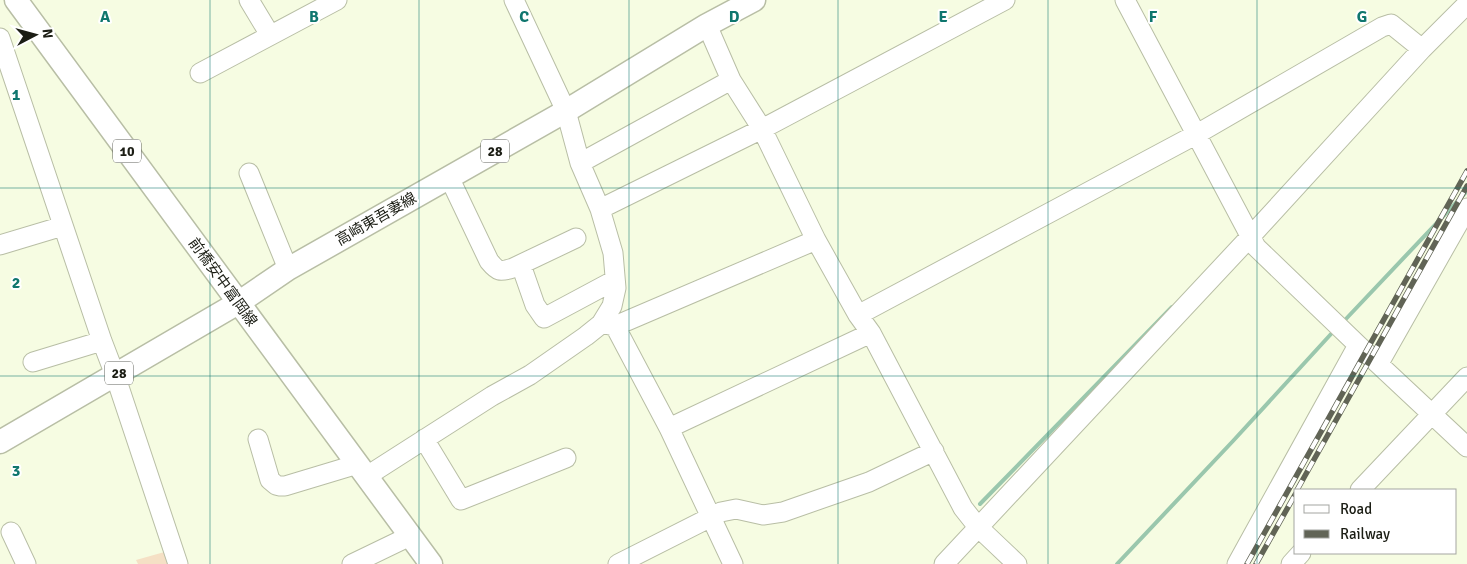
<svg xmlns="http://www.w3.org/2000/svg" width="1467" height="564" font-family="Signika,'Noto Sans JP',sans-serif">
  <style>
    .green { fill: #f5e0c5 }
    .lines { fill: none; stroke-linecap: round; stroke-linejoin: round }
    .stream { stroke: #9ac7ad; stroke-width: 4 }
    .minor-casing { stroke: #b8bea5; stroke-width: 21 }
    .major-casing { stroke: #b8bea5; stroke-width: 25 }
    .minor { stroke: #fff; stroke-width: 19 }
    .major { stroke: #fff; stroke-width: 22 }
    .rail-casing { stroke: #616456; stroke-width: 5.5 }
    .rail { stroke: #fff; stroke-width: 4; stroke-dasharray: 11; stroke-linecap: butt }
    .grid { fill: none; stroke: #0f766e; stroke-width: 1; stroke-opacity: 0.55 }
    .labels { text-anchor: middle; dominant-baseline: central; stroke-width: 4; stroke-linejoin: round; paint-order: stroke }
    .shield { fill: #fff; stroke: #5f615a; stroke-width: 1 }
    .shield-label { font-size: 14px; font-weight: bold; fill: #1b1d14 }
    .street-label { font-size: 15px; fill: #1b1d14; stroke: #fff }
    .grid-label { font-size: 16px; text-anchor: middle; font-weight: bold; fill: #0f766e; stroke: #fff; stroke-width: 4; stroke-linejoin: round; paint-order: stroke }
  </style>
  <rect width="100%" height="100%" fill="#f6fce2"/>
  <path class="green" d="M168,551l4,13h-34l-2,-4z"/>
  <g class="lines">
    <path class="stream" d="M1344,321l123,-130
      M980,504l192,-197
      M1117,564l116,-123 98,-107"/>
    <g class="minor-casing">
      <path id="minor" d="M249,0l21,35
        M1125,0l131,247 102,98 109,102
        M707,25l24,55 31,49 54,111 42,75 13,18 92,175 15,19 39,37
        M0,38l102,303 13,34 63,189
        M200,73l137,-73
        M580,163l151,-83
        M249,173l39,96
        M449,177l40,84c9,11 11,11 24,7l63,-30
        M600,209l162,-80 243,-129
        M0,245l63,-19
        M521,265l14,40 9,13 71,-38
        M858,315l339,-181 185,-107 9,-3 31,25
        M604,324l11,2 201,-86
        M615,326l54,102 64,136
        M33,362l69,-21
        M1379,363l88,-155
        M669,428l202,-95
        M258,439l12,41 6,5 4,1h5l73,-22
        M424,439l37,61 105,-42
        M367,476l125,-80 38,-21 56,-39 15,-12 11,-18 4,-18 -3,-35 -13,-44 -20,-46 -14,-52 -52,-111
        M1360,490l107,-113
        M11,532l15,32
        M352,564l58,-28
        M618,564l103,-52 15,-3 27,6 20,-3 86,-30 65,-31
        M944,564l306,-327 172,-188 45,-45
        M1237,564l121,-219
        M1291,564l10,-11"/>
    </g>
    <g class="major-casing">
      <path id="major" d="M16,0l415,564
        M0,442l238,-139 50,-34 278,-158 141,-86 47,-25"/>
    </g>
    <use href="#minor" class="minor"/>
    <use href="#major" class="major"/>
    <g class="rail-casing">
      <path id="rail" d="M1297,490l170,-304
        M1247,564l220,-393
        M1256,564l40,-71"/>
    </g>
    <use href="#rail" class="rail"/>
  </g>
  <path class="grid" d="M210,0v564M419,0v564M629,0v564M838,0v564M1048,0v564M1257,0v564M0,188h1467M0,376h1467"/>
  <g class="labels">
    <g class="shield">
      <rect x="113" y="139.5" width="28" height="23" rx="4"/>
      <rect x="481" y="139.5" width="28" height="23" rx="4"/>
      <rect x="105" y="361.5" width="28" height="23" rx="4"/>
    </g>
    <g class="shield-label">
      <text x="127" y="151">10</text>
      <text x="495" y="151">28</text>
      <text x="119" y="373">28</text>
    </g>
    <g class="street-label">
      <text transform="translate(376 219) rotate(-30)">高崎東吾妻線</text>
      <text transform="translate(223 282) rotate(54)">前橋安中富岡線</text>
    </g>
  </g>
  <g class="grid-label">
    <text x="105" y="22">A</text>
    <text x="314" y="22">B</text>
    <text x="524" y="22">C</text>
    <text x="734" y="22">D</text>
    <text x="943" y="22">E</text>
    <text x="1153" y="22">F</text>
    <text x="1362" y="22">G</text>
    <text x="16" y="100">1</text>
    <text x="16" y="288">2</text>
    <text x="16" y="476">3</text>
  </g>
  <rect x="1294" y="489" width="162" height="65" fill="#ffffff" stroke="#a4a5a1"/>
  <rect x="1304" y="505" width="25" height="8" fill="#ffffff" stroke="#a4a5a1"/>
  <text x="1340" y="514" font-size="15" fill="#1b1d14">Road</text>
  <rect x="1304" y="530" width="25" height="8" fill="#616456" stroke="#a4a5a1"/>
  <text x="1340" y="539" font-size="15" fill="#1b1d14">Railway</text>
  <g transform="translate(35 35) rotate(84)" stroke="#ffffff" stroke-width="4" paint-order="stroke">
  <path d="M0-4L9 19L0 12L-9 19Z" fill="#1b1d14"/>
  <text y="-8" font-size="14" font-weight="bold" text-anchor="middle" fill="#1b1d14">N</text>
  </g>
</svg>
